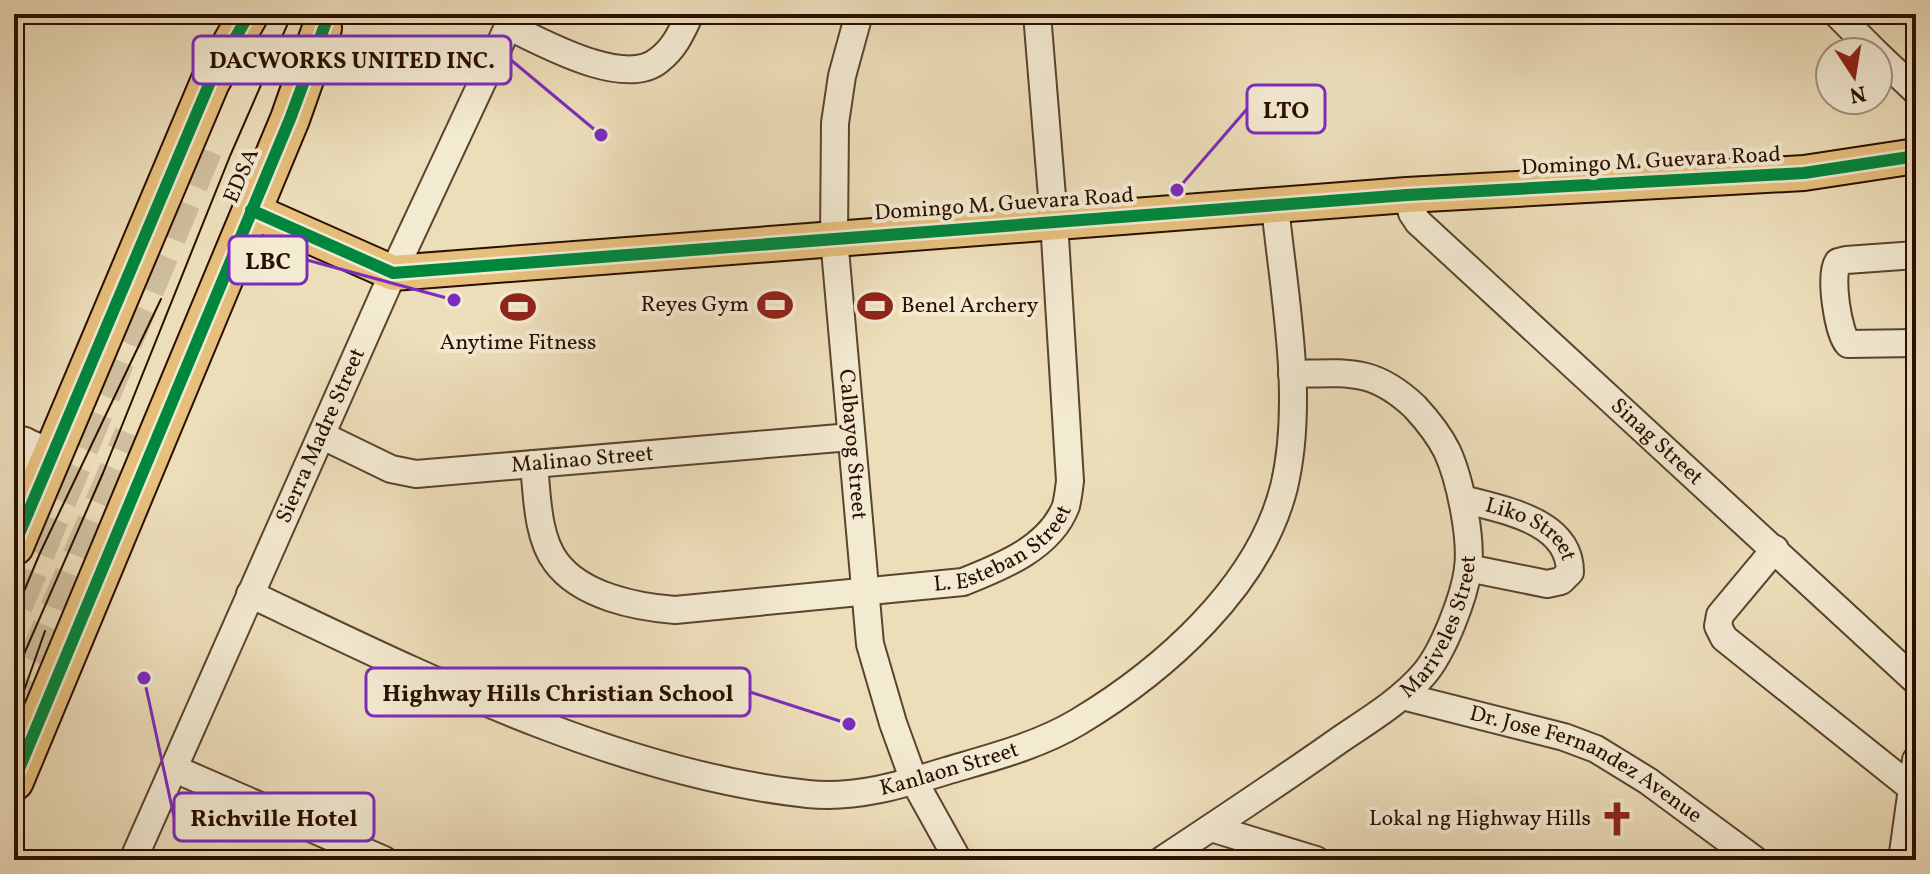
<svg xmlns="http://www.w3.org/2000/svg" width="1930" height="874" font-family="Vollkorn,serif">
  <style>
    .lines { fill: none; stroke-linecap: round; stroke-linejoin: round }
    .highway-tunnel { stroke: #d0bf9e; stroke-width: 38; stroke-dasharray: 38 19; stroke-linecap: butt }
    .minor-casing { stroke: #5b432e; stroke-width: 30 }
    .major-casing { stroke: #2a0f00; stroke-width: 38 }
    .highway-casing { stroke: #2a0f00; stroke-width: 42 }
    .minor { stroke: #f3ead2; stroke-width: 26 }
    .major { stroke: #e6bf7d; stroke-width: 34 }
    .highway { stroke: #e6bf7d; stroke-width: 38 }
    .tram { stroke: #2a0f00; stroke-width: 2 }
    .cycleway-casing { stroke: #f3ead2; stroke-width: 17 }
    .cycleway { stroke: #00873e; stroke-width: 12 }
    .labels { text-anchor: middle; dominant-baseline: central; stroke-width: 8; stroke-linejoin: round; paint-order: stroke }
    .street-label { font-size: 22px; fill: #2a0f00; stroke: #f3ead2 }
    .poi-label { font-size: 22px; fill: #2a0f00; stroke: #f3ead2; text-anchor: end }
    .leader { fill: none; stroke: #7b2cbf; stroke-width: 3 }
    .callout-dot { fill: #7b2cbf; stroke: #f3ead2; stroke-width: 3 }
    .callout { fill: #f3ead2; stroke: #7b2cbf; stroke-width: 3 }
    .callout-label { font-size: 24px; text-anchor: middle; font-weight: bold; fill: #2a0f00 }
  </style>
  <rect width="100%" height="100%" fill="#eddeba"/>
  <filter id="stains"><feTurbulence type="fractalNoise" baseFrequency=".0025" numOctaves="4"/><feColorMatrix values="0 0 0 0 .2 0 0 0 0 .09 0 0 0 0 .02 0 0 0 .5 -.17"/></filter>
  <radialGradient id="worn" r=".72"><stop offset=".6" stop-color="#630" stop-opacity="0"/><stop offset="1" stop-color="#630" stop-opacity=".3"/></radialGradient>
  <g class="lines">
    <path class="highway-tunnel" d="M14,605l192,-462
      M14,715l119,-280"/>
    <g class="minor-casing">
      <g id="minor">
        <path id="s1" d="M859,14l-17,62 -7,47 -1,115 36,406 23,79 21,58 44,79"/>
        <path d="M1837,14l38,38"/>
        <path d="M508,26c35,17 117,63 151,34 16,-12 23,-29 31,-46"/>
        <path d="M1878,55l38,36"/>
        <path id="s2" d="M1407,195l5,18 6,9 498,459"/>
        <path d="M1916,255l-70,5 -8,2c-9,12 0,71 10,82l68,-1"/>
        <path id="s3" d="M323,436l68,33 25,5 435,-37"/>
        <path d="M14,437l39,16"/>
        <path id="s4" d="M534,464c3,30 3,73 22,98 25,34 80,45 119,48l288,-28c38,-15 87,-34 103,-76 2,-8 3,-17 4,-25l-16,-260 -17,-207"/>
        <path d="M14,470l7,-11 4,-18"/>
        <path id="s5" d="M1463,499c39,11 107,21 107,73l-9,9 -14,3 -79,-16"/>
        <path d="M1775,549l-55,66 -2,11 6,12 189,151"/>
        <path id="s6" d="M250,594c171,81 367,180 558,200 47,5 93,-9 138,-23 44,-13 92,-25 132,-49 85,-51 181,-135 206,-235 21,-88 0,-192 -9,-281"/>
        <path id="s7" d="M1402,696l162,41 32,12 52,32 107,79"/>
        <path d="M175,769l209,91"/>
        <path d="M1211,828l105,32"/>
        <path id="s8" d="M133,860l260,-587 121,-259"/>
        <path id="s9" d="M1162,860c59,-39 118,-78 176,-119 29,-20 62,-39 86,-67 19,-22 40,-76 44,-105 4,-31 -8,-90 -21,-118 -8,-16 -20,-31 -32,-44 -42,-40 -69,-34 -123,-33"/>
        <path d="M1902,860l14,-100"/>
      </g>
    </g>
    <g class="major-casing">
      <path id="major" d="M251,210l142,63 1014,-78 397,-22 112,-17"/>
    </g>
    <g class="highway-casing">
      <path id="highway" d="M14,546l196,-464 39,-68
        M14,781l276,-662 32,-91"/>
    </g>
    <use href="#minor" class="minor"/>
    <use href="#major" class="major"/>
    <use href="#highway" class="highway"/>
    <path class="tram" d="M14,615l26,-62 121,-254
      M14,677l89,-204 127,-317 62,-142
      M14,719l31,-88"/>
    <g class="cycleway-casing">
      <path id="cycleway" d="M251,210l142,63 1014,-78 397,-22 112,-17
        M14,546l196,-464 39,-68
        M14,781l276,-662 39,-105"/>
    </g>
    <use href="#cycleway" class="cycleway"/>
  </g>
  <defs>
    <g id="stadium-bare" transform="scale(2.76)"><path d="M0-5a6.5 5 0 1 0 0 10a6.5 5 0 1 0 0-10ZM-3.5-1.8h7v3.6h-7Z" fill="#8f2418" stroke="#f3ead2" stroke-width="2.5" paint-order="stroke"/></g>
    <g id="church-bare" transform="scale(2.76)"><path d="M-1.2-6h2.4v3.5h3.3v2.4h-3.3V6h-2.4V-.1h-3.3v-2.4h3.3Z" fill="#8f2418" stroke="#f3ead2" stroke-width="2.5" paint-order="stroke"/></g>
  </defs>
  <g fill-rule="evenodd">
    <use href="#stadium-bare" x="775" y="305"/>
    <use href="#stadium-bare" x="875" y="306"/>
    <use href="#stadium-bare" x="518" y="307"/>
    <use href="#church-bare" x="1617" y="819"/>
  </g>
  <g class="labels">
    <g class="street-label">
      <text transform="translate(1651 162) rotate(-3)">Domingo M. Guevara Road</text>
      <text transform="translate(242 176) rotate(-67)">EDSA</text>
      <text transform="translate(1004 205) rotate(-4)">Domingo M. Guevara Road</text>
      <text stroke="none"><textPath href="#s8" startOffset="464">Sierra Madre Street</textPath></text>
      <text stroke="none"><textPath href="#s2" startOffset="354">Sinag Street</textPath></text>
      <text stroke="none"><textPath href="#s1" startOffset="434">Calbayog Street</textPath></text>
      <text stroke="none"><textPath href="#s3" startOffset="268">Malinao Street</textPath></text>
      <text stroke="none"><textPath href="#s5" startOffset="76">Liko Street</textPath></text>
      <text stroke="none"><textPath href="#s4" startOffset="574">L. Esteban Street</textPath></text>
      <text stroke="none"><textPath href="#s9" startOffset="372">Mariveles Street</textPath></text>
      <text stroke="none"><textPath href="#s7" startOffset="198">Dr. Jose Fernandez Avenue</textPath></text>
      <text stroke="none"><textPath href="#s6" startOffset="740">Kanlaon Street</textPath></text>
    </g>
    <g class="poi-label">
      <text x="749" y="305">Reyes Gym</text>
      <text x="901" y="306" text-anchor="start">Benel Archery</text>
      <text x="518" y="343" text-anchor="middle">Anytime Fitness</text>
      <text x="1591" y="819">Lokal ng Highway Hills</text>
    </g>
  </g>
  <path class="leader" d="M601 135L511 60M1177 190L1247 109M454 300L307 260M849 724L750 692M144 678L174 817"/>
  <g class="callout-dot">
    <circle cx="601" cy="135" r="8"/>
    <circle cx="1177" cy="190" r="8"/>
    <circle cx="454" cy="300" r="8"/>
    <circle cx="849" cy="724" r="8"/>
    <circle cx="144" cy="678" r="8"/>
  </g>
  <g class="callout">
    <rect x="193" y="36" width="318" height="48" rx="8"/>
    <rect x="1247" y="85" width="78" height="48" rx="8"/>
    <rect x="229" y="236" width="78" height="48" rx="8"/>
    <rect x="366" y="668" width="384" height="48" rx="8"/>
    <rect x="174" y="793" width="200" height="48" rx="8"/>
  </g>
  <g class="callout-label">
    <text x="352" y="68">DACWORKS UNITED INC.</text>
    <text x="1286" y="118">LTO</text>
    <text x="268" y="269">LBC</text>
    <text x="558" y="701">Highway Hills Christian School</text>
    <text x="274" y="826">Richville Hotel</text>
  </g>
  <rect width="1930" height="874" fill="none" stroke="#eddeba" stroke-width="48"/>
  <rect x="16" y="16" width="1898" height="842" fill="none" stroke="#2a0f00" stroke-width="4"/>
  <rect x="24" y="24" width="1882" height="826" fill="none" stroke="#2a0f00" stroke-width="2"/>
  <g transform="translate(1854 76) rotate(168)"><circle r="38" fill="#f3ead2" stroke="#a3927e" stroke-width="2"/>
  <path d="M0-6L14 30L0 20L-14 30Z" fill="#8f2418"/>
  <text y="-12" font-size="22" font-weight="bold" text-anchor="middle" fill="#2a0f00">N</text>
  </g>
  <rect width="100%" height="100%" filter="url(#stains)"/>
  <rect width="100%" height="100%" fill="url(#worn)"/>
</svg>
